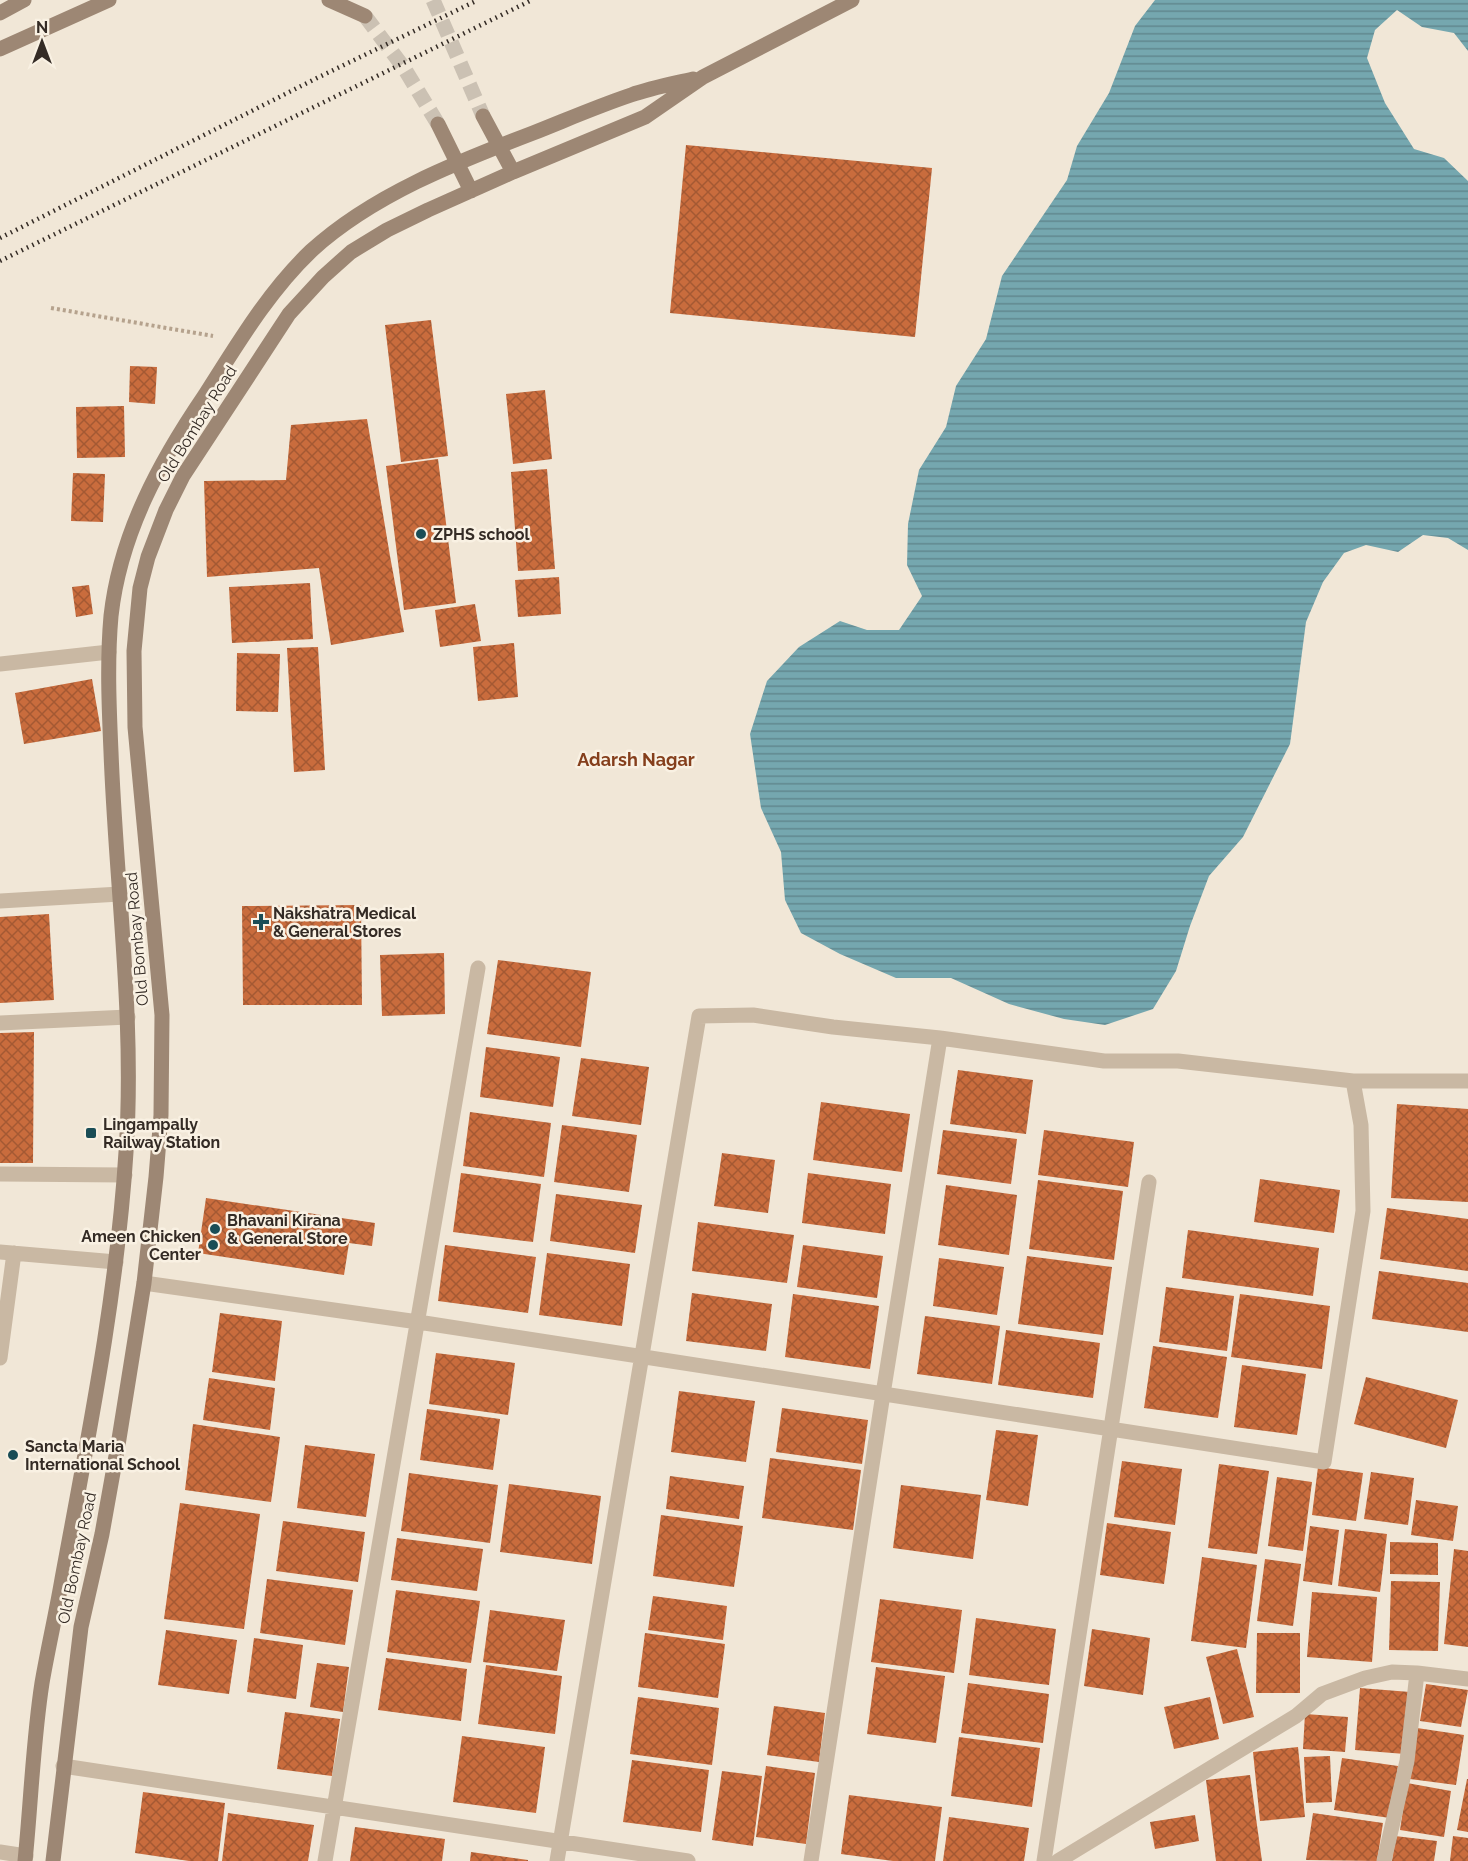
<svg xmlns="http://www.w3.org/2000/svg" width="1468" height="1861" font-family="Raleway,sans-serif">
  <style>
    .water { fill: url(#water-rules) }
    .building { fill: url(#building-cross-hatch) }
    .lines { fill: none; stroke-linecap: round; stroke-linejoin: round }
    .secondary-tunnel { stroke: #cbc1b3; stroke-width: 15; stroke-dasharray: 15 8; stroke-linecap: butt }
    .path { stroke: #b5a28d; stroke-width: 4; stroke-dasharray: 3 3; stroke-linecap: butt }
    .lane { stroke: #c9b8a3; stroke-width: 15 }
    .street { stroke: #c9b8a3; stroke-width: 15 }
    .secondary { stroke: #9d8774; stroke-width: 15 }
    .rail { stroke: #342b25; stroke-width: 4.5; stroke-dasharray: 1.5 4.5; stroke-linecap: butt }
    .poi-dot { fill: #1a4d56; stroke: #f9f1e3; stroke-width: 2 }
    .labels { text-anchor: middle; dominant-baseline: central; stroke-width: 5; stroke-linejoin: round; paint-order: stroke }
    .street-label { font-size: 16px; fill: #342b25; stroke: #f9f1e3 }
    .poi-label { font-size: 16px; font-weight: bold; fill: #342b25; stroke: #f9f1e3; text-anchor: start }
    .neighbourhood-label { font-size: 18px; font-weight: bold; fill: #853f1c; stroke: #f9f1e3 }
  </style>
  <defs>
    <pattern id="water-rules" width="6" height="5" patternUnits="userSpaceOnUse" patternTransform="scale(1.5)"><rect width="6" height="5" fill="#75a7af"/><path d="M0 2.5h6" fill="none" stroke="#61888e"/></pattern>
    <pattern id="building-cross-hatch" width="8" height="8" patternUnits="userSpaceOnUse" patternTransform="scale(1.5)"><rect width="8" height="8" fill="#c96c3d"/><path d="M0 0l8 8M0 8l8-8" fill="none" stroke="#a45933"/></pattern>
  </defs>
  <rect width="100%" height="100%" fill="#f1e7d7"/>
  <path class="water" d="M1155,0h313v51l-14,-18 -32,-6 -25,-17 -22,20 -8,28 18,45 29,46 30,9 24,23v369l-20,-12 -25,-3 -25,17 -32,-7 -22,8 -21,29 -17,40 -16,122 -47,93 -34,39 -19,50 -14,45 -23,38 -48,16 -41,-6 -55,-15 -58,-26h-55l-56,-24 -39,-21 -16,-33 -4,-48 -20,-44 -11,-74 17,-53 32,-34 41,-26 27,9h32l23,-34 -15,-31 1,-41 11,-54 27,-43 10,-41 30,-47 16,-63 65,-96 10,-34 32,-53 26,-67z"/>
  <path class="building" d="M686,145l246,23 -17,169 -245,-24z
    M431,320l17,136 -47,6 -16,-137z
    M130,366l27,1 -2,37 -26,-2z
    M545,390l7,69 -39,5 -7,-70z
    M124,406l1,51 -48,1 -1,-51z
    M367,419l23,137 14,76 -73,13 -12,-77 -112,9 -3,-96 82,-1 5,-55z
    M438,459l18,144 -52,7 -18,-144z
    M547,469l8,100 -37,2 -7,-99z
    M73,473l32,1 -2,48 -32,-1z
    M559,577l2,37 -43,3 -3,-37z
    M310,583l3,56 -81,4 -3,-56z
    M89,585l4,29 -17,3 -4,-30z
    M475,604l6,37 -41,6 -5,-37z
    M514,643l4,54 -40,4 -5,-54z
    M318,647l7,123 -31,2 -7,-124z
    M237,653l43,1 -2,58 -42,-1z
    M92,679l9,52 -77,13 -9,-51z
    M361,905l1,100h-119l-1,-99z
    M49,914l5,86 -54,3v-86z
    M444,953l1,61 -63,2 -2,-61z
    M498,960l93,12 -10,75 -94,-13z
    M34,1032l-1,131h-33v-130z
    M486,1047l74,10 -7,50 -73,-10z
    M581,1058l68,9 -8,58 -69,-9z
    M958,1070l75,10 -7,54 -76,-10z
    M821,1102l89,12 -8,58 -89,-12z
    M1397,1104l71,5v93l-77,-4z
    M470,1112l81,11 -7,54 -81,-11z
    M562,1125l75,10 -8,57 -75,-10z
    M943,1130l74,9 -6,45 -74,-10z
    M1044,1130l90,12 -6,45 -90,-12z
    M722,1153l53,7 -7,53 -54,-7z
    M461,1173l80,11 -8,58 -80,-10z
    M808,1173l83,11 -6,50 -83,-11z
    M1260,1179l80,11 -6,43 -80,-11z
    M1038,1180l85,11 -9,69 -85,-11z
    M946,1185l71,10 -8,60 -71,-10z
    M556,1194l86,11 -7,48 -85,-12z
    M206,1198l169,25 -3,23 -23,-3 -5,32 -146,-22z
    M1387,1208l81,11v52l-88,-12z
    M698,1222l96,13 -7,48 -95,-12z
    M1188,1230l131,18 -6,48 -131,-18z
    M445,1245l91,12 -8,56 -90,-12z
    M803,1245l80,11 -6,42 -80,-11z
    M547,1253l83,11 -8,62 -83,-11z
    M1027,1256l85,11 -9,68 -85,-11z
    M939,1258l65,9 -7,48 -64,-9z
    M1379,1271l89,12v49l-96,-13z
    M1166,1287l68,9 -7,55 -68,-9z
    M692,1293l80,11 -6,47 -80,-10z
    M793,1294l86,12 -9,63 -85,-12z
    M1240,1294l90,12 -8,63 -91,-12z
    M220,1313l62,8 -7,60 -63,-9z
    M925,1316l75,10 -8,58 -75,-10z
    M1006,1330l94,13 -7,55 -95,-13z
    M1153,1346l74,11 -9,61 -74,-10z
    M436,1353l79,10 -7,52 -79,-11z
    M1242,1365l64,9 -9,61 -63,-8z
    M1366,1377l92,23 -12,48 -92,-24z
    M209,1378l66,10 -5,42 -67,-10z
    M679,1391l76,10 -9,61 -75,-10z
    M782,1408l86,12 -6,44 -86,-12z
    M427,1409l73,10 -7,51 -73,-10z
    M193,1424l87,13 -9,65 -86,-12z
    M996,1430l42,5 -10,71 -42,-6z
    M305,1445l70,9 -9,63 -69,-9z
    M770,1458l91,12 -8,60 -91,-12z
    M1122,1461l60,8 -7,56 -61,-8z
    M1219,1464l50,7 -12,83 -49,-6z
    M1318,1467l45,6 -7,48 -44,-6z
    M1371,1472l43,6 -6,47 -44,-6z
    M409,1473l89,12 -8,58 -89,-12z
    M670,1476l74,10 -5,33 -73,-10z
    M1277,1477l35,5 -9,69 -35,-5z
    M509,1484l92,12 -9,68 -92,-12z
    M901,1485l80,10 -8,64 -80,-11z
    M1416,1500l42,6 -5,35 -42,-6z
    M180,1503l80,11 -16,115 -80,-10z
    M661,1515l82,11 -9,61 -81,-11z
    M283,1521l82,11 -7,50 -82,-11z
    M1107,1523l64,9 -7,52 -64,-9z
    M1310,1526l29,4 -7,55 -29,-4z
    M1345,1529l42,5 -7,58 -42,-6z
    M397,1538l86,11 -6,42 -86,-11z
    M1390,1542l48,1v32l-48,-1z
    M1454,1549l14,2v96l-24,-3z
    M1202,1557l55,8 -11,83 -55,-7z
    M1265,1559l36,5 -8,62 -36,-5z
    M267,1579l86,11 -8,55 -85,-12z
    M1391,1581l49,1 -2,69 -49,-1z
    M396,1590l84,11 -9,62 -84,-11z
    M1312,1592l65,5 -5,65 -65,-5z
    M653,1596l74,10 -4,34 -75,-10z
    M880,1599l82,11 -8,63 -83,-11z
    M490,1610l75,10 -8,51 -74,-9z
    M976,1618l80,11 -7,56 -80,-10z
    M1092,1629l58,9 -7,57 -59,-9z
    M166,1630l71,10 -8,54 -71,-9z
    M645,1633l80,11 -7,54 -80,-11z
    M1257,1633h43v60h-44z
    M254,1638l49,7 -7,54 -49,-7z
    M1237,1649l17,68 -31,7 -17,-67z
    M386,1658l81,11 -6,52 -83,-11z
    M317,1663l32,4 -6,45 -33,-5z
    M486,1665l76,11 -7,58 -77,-10z
    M876,1667l69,9 -9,67 -69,-9z
    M968,1683l81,11 -6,49 -82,-10z
    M1426,1684l42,6 -7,37 -41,-6z
    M1360,1688l50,4 -5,62 -50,-4z
    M638,1697l81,11 -7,57 -82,-11z
    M1210,1697l9,42 -45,10 -10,-42z
    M774,1706l51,7 -6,49 -52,-7z
    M285,1712l55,7 -8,57 -55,-7z
    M1305,1714l43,3 -3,35 -42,-3z
    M1417,1728l47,7 -8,50 -46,-6z
    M462,1736l83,11 -9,66 -83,-11z
    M959,1737l81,11 -8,59 -81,-11z
    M1298,1747l7,70 -45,4 -7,-69z
    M1330,1756l2,46 -26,1 -2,-46z
    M1342,1758l56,8 -8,52 -56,-8z
    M632,1760l77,10 -8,62 -78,-10z
    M766,1766l49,7 -9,71 -50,-7z
    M722,1771l40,5 -9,70 -41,-6z
    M1250,1775l12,86h-46l-10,-81z
    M1467,1779h1v53l-11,-2z
    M1407,1783l44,8 -7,46 -44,-7z
    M143,1792l82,11 -7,58h-29l-54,-8z
    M849,1795l93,12 -7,54h-42l-52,-7z
    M228,1813l86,12 -6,36h-86z
    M1313,1813l70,10 -6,38 -71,-1z
    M1195,1815l4,26 -44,8 -5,-27z
    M949,1817l80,11 -5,33h-81z
    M355,1827l90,12 -3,22h-92z
    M1395,1836l42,5 -3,20h-42z
    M1453,1836l15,2v23h-18z
    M471,1852l57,8v1h-58z"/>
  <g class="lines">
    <path class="secondary-tunnel" d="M433,0l50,116
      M365,16l39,52 34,56"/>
    <path class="path" d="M51,308l162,28"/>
    <path class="lane" d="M0,1023l128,-6
      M0,1174l125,1
      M0,1252l116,10
      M0,1358l14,-105
      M0,1852l26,4"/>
    <path class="street" d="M0,664l109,-12
      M0,901l120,-7
      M144,1283l274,39 906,140 39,-251 -2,-86 -8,-44h115
      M63,1766l625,95
      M325,1861l153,-893
      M557,1861l142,-845 54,-1 80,12 107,11 164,23h74l175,20
      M811,1861l72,-467 57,-356
      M1044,1861l105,-679
      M1058,1861l238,-145 26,-22 43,-16 27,-6 25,1 51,6
      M1384,1861l23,-100 10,-88"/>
    <path class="secondary" d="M329,0l36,16
      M0,13l24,-13
      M0,49l109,-49
      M483,116l30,56
      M438,124l33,67
      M25,1861c6,-59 8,-120 17,-178 6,-35 14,-69 20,-104 26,-141 55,-283 64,-427 9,-133 -10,-266 -15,-400 -2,-45 -4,-91 0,-136 9,-82 49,-155 94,-221 32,-50 63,-103 106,-144 61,-56 146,-89 222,-118 33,-13 65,-27 98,-38 20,-7 41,-11 62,-16
      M53,1861l28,-234 21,-93 17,-95 25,-156 12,-106 5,-62 1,-100 -27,-288 -1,-76 6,-63 8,-31 18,-47 17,-34 106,-162 34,-37 28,-25 36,-22 41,-20 85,-38 132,-55 58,-40 149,-77"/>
    <path class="rail" d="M0,238l317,-160 161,-78
      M0,261l532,-261"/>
  </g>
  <g class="poi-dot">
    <circle cx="421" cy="534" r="6"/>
    <path d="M258 913h6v6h6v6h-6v6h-6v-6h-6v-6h6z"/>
    <rect x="85" y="1127" width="12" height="12" rx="3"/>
    <circle cx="215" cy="1229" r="6"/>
    <circle cx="213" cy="1245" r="6"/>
    <circle cx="13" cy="1455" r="6"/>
  </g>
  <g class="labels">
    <g class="street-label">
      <text transform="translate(197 424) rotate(-58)">Old Bombay Road</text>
      <text transform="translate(137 939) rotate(-95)">Old Bombay Road</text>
      <text transform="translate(77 1558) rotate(-78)">Old Bombay Road</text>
    </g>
    <g class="poi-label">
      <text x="433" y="534">ZPHS school</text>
      <text x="273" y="913">Nakshatra Medical<tspan x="273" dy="18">&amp; General Stores</tspan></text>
      <text x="103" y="1124">Lingampally<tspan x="103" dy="18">Railway Station</tspan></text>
      <text x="227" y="1220">Bhavani Kirana<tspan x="227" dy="18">&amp; General Store</tspan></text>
      <text x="201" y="1236" text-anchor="end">Ameen Chicken<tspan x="201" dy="18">Center</tspan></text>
      <text x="25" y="1446">Sancta Maria<tspan x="25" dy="18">International School</tspan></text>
    </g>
    <g class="neighbourhood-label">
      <text x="636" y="759">Adarsh Nagar</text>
    </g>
  </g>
  <g transform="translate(42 42)" stroke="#f9f1e3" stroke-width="4.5" paint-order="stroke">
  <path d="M0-4.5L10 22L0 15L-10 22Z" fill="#342b25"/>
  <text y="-9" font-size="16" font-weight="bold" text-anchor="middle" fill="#342b25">N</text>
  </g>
</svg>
